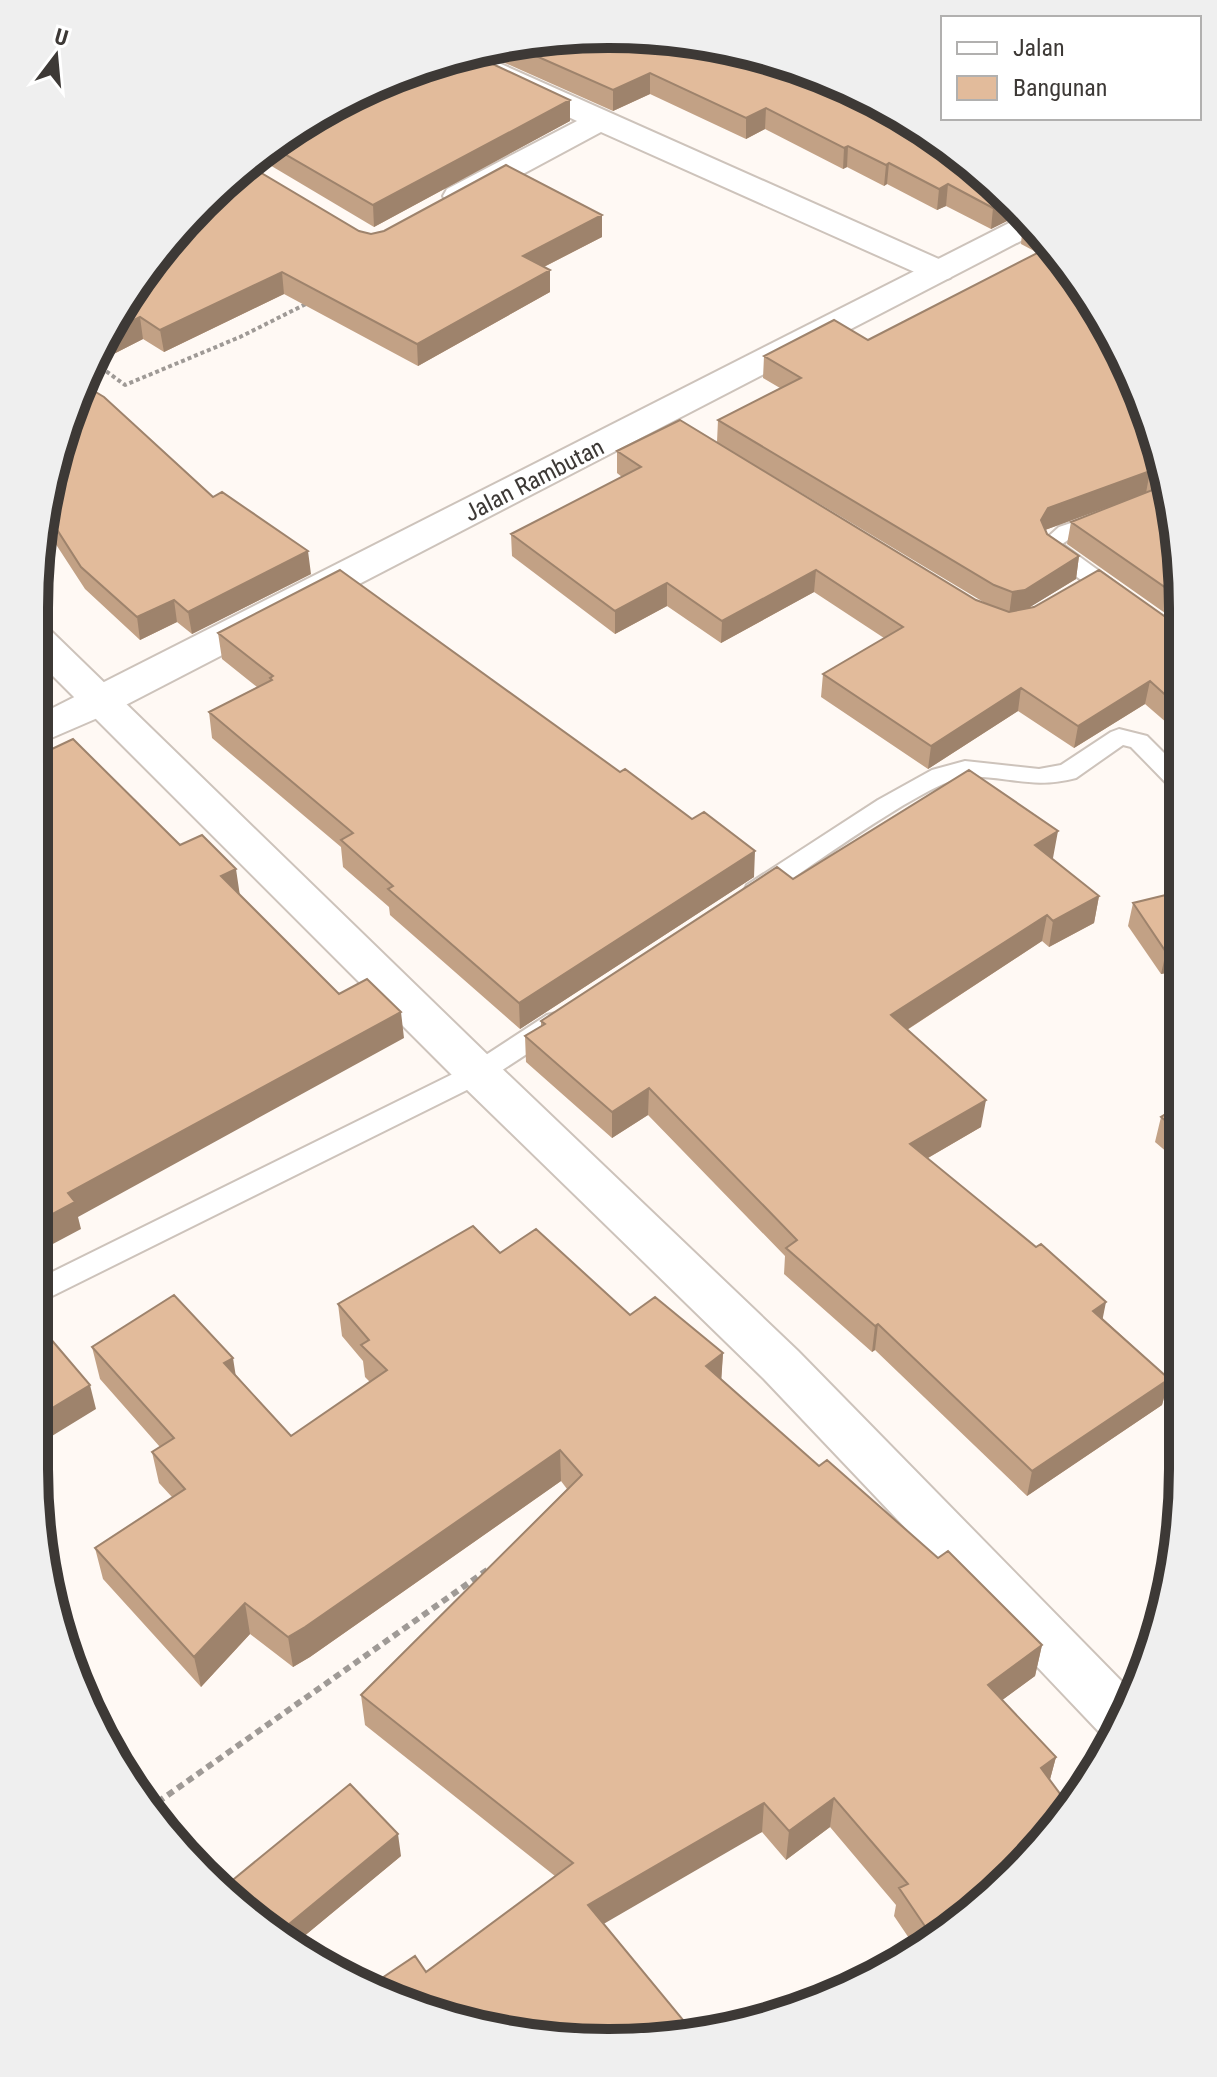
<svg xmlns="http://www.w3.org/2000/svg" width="1217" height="2077" font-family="'Roboto Condensed',sans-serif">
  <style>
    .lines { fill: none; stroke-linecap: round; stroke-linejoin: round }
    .lane-casing { stroke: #cdc3bb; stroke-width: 4 }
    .street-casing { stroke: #cdc3bb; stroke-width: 4 }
    .secondary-casing { stroke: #cdc3bb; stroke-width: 4 }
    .path-far1 { stroke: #9f9a96; stroke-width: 4; stroke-dasharray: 4 3; stroke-linecap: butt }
    .path { stroke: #9f9a96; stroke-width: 6; stroke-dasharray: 7 5; stroke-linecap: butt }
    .lane { fill: #fff; fill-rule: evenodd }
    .street { fill: #fff; fill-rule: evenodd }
    .secondary { fill: #fff; fill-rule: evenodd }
    .wall { fill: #c2a185; fill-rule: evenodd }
    .shaded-wall { fill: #9e836c }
    .building { fill: #e2bb9b; stroke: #9e836c; stroke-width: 2 }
    .labels { text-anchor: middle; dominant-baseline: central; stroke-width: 6; stroke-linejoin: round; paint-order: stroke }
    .street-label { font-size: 24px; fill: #3d3936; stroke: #fff }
    .rim { fill: none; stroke: #3d3936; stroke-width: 10 }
  </style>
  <rect width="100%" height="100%" fill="#fff9f4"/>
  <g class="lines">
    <g class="lane-casing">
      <path id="lane" d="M1101,513l11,6 -3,5 -35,12 -12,8 62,45 3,5 -11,7 -8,-2 -62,-44 -6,-11 19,-17z
        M1119,729l28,7 35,35v22l-8,-2 -43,-44 -8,-2 -47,33c-46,12 -69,-3 -110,-1 -36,2 -164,96 -201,120l-9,3 -9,-3 -3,-6 3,-6 131,-85 54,-30 33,-9 74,8 22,-4 50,-33z
        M556,1013l9,2 4,7 -4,7 -78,51 -453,225v-24l435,-215 78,-51z"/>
    </g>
    <g class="street-casing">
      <path id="street" d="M474,52l476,212 5,7 -5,7 -11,3 -11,-3 -327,-146 -132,71 -11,2 -11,-2 -4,-7 4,-7 130,-68 -130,-61z
        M35,624l13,4 446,433 304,290 335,342 -23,46 -8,-4 -338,-356 -302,-294 -427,-427z"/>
    </g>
    <g class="secondary-casing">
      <path id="secondary" d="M1025,215l13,17 -922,478 -81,35v-28z"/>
    </g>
    <path class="path-far1" d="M95,363l30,22 115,-48 70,-35"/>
    <path class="path" d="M148,1809l342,-241"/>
    <use href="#lane" class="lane"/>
    <use href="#street" class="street"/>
    <use href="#secondary" class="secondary"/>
  </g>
  <path class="wall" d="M608,34l407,169 8,10 -32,16 -45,-23 -9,4 -50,-26 -3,2 -37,-19 -4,2 -78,-40 -19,10 -96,-45 -37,17 -135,-60 18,-6z
    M570,100v21l-196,106 -116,-69 -10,7 111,66 12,3 231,-19v22l-58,30 6,3v22l-132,74 -134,-72 -120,58 -21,-13 -49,25 37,-74 71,-87 87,-72z
    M1028,220l78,101 47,103 29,146v55l-115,-81 4,-22 34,-14 -60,22 2,4 32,22 -3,23 -48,29 154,18v110l-37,-32 -71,44 -56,-37 -90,58 -107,-72 2,-23 61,-36 -70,-46 -93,51 -54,-37 -52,28 -103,-78 -1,-22 111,-57 -5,-4v-22l100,-9 1,-22 62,-32 -17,-10 1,-22 104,-16 170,-87 -17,-9 2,-21zM763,470l222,133 -9,-3z
    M65,423l148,74 98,77 -119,60 -15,-12 -37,18 -55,-51 -41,-63z
    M218,633l536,244 -234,152 -130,-114 -1,-8 -46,-40 -2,-20 -129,-109 -3,-26 48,-25 -35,-28z
    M1053,858l-1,1 47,37 -5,27 -45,24 -7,-6 -135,89 74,97 -53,31 241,221 -7,26 -135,91 -152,-146 -3,2 -88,-78 1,-18 -137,-141 -36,23 -86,-76 -1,-26 16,-10v-5l252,-142z
    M1182,891v81l-2,-2 -19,4 -33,-48 5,-23z
    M1182,1104v61l-27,-23 6,-25z
    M500,1253l130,62 93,38 -2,26 98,87 119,92 104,87 -7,31 -33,24 54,57 -6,22 -91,145 -44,23 -21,-31 2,-11 -66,-78 -44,33 -24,-28 -336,140 129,-96 -190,-151 -4,-30 206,-206 -6,-8 -251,176 -17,10 -43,-33 -49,53 -98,-108 -8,-31 77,-51 -13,-14 -7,-31 8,-5 -60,-68 -8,-32 144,28 55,61 79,-54 -5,-5 -2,-16 -21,-25 -4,-32z
    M401,1856l-110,91 -60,-56 -2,-8z"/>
  <path class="shaded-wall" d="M650,73v21l-37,17v-21z
    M570,100v21l-196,106 -1,-22z
    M766,108l-1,21 -19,10v-21z
    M848,146l-1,21 -4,2 1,-21z
    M889,163l-2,21 -3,2 2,-21z
    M948,184l-2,22 -9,4 2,-21z
    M1011,199l12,14 -32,16 2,-21z
    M602,215v22l-78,40 -1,-21z
    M550,270v22l-132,74 -1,-22z
    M282,272l2,22 -120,58 -4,-22z
    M140,317l3,22 -49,25 16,-32z
    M1150,471l-4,22 -101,37 -4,-10 7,-12z
    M308,551l3,23 -119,60 -4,-22z
    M1079,556l-3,23 -54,33 -13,3 3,-23z
    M816,570l-2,22 -93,51 1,-22z
    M667,583v23l-52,28v-23z
    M174,600l3,22 -37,18 -3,-23z
    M1150,681l-5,23 -71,44 4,-22z
    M1021,688l-3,23 -90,58 3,-23z
    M1058,831l-5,27 -22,14 4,-27z
    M755,851l-1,26 -234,152 -1,-26z
    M236,869l4,27 -19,-20z
    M1099,896l-5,27 -45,24 4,-26z
    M1047,915l-5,26 -154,101 3,-27z
    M1182,948v12l-2,10 -19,4 5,-22z
    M401,1012l3,26 -326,179 3,12 -47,25v-30l34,-31z
    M649,1088l-1,27 -36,23v-26z
    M986,1100l-5,27 -74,43 3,-26z
    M1106,1302l-5,25 -8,-16z
    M878,1324l-3,26 -3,2 3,-26z
    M723,1353l-2,32 -15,-19z
    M233,1358l5,32 -14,-27z
    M1169,1379l-7,26 -135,91 5,-25z
    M90,1385l6,24 -62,38v-28z
    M560,1450l1,31 -251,176 -17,10 -5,-30z
    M245,1603l5,31 -49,53 -7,-30z
    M1042,1645l-7,31 -53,39 6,-30z
    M1056,1757l-8,30 -7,-19z
    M834,1798l-4,29 -44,33 3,-29z
    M764,1803l-2,29 -174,101v-28z
    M398,1834l3,22 -110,91 -14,-13z"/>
  <path class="building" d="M608,34l112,11 108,33 99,53 84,68 -18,9 -45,-24 -9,5 -50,-26 -3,2 -38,-19 -4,2 -78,-40 -20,10 -96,-45 -37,17 -104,-46z
    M469,53l101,47 -197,105 -102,-59 18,-15 99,-53z
    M248,165l111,66 12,3 13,-3 122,-66 96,50 -79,41 27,14 -133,74 -135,-72 -122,58 -20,-13 -30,15 21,-42 71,-87z
    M1028,220l7,9 -12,-6z
    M1049,247l57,74 47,103 9,47h-12l-102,37 -7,12 6,14 32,22 -54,34 -13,2 -18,-7 -276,-165 83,-42 -37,-22 70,-36 34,20z
    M84,385l20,12 109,100 9,-5 86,59 -120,61 -14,-12 -37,17 -56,-50 -34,-53 18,-91z
    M680,420l296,180 33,12 25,-5 65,-37 78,55 5,1v84l-32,-29 -72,45 -57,-38 -90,58 -108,-72 80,-47 -87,-57 -94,51 -55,-38 -52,28 -104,-77 130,-67 -24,-16z
    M1165,485l17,85v29l-111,-77z
    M340,570l280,202 5,-3 67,50 12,-7 51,39 -236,152 -131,-114 5,-3 -52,-46 12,-7 -144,-121 63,-32 -2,-2 3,-2 -55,-43z
    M73,739l107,106 22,-10 34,34 -15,7 118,118 28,-15 34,33 -333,181 7,9 -41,22 1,-467z
    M969,770l89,61 -23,14 64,51 -46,25 -6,-6 -156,100 95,85 -76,44 126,103 5,-3 65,58 -13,9 76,68 -137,92 -154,-147 -3,2 -89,-78 11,-8 -148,-152 -37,24 -87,-76 20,-12 -4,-3 236,-154 16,12z
    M1182,891v57l-16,4 -33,-49z
    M1182,1104v31l-21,-18z
    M473,1226l27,27 36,-24 94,86 25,-18 68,56 -17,13 113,100 8,-6 111,98 10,-7 94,94 -54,40 68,72 -15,11 28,38 -110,118 -26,14 -34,-50 9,-4 -74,-86 -45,33 -25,-28 -176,102 105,127 -47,10 -187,-19 -86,-39 42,-28 11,16 147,-109 -212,-168 221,-220 -22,-25 -255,177 -17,10 -43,-34 -51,54 -99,-109 90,-59 -33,-37 22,-14 -82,-91 82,-52 59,63 -9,5 67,73 96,-66 -26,-25 8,-5 -31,-36z
    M38,1324l52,61 -56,34v-93z
    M350,1784l48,50 -121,100 -16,-14 -32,-37z"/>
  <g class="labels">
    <g class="street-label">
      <text transform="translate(534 480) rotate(-27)">Jalan Rambutan</text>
    </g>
  </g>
  <path d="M0 0H1217V2077H0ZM608 48H609A560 560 0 0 1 1169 608V1469A560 560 0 0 1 609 2029H608A560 560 0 0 1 48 1469V608A560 560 0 0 1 608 48Z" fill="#efefef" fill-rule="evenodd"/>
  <path class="rim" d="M608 48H609A560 560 0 0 1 1169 608V1469A560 560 0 0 1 609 2029H608A560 560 0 0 1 48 1469V608A560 560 0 0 1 608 48Z"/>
  <rect x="941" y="16" width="260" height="104" fill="#ffffff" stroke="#b1b0af" stroke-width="2"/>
  <rect x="957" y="42" width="40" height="12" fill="#ffffff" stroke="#b1b0af" stroke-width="2"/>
  <text x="1013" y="56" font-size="24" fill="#3d3936">Jalan</text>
  <rect x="957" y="76" width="40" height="24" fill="#e2bb9b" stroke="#b1b0af" stroke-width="2"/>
  <text x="1013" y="96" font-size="24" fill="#3d3936">Bangunan</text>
  <g transform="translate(56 56) rotate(16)" stroke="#ffffff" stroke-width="6" paint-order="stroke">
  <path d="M0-6L14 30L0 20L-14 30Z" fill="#3d3936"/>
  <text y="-12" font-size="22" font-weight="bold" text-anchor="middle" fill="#3d3936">U</text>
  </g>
</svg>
